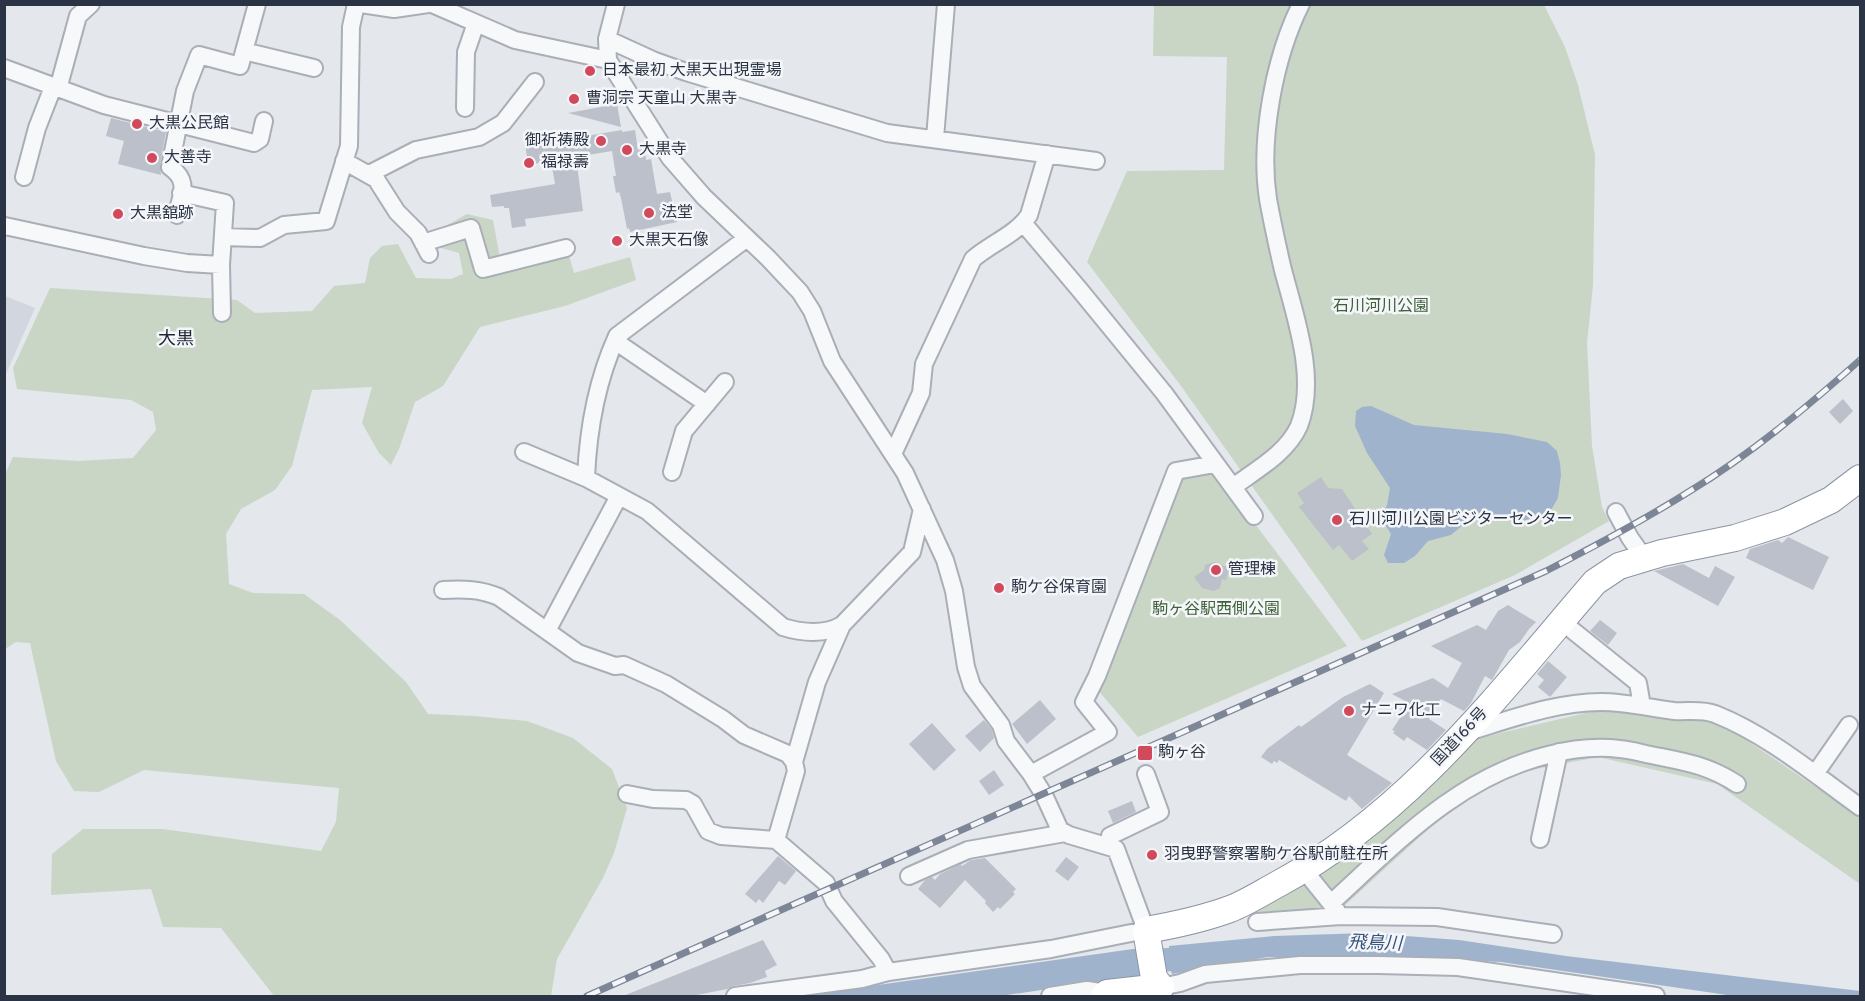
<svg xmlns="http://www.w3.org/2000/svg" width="1865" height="1001" font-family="Overpass,'Noto Sans JP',sans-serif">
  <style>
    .built { fill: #d2d6de }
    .green { fill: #c9d6c5 }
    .water { fill: #9fb4cc }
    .building { fill: #bbc0ca }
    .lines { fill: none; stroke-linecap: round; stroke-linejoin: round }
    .minor-casing { stroke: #a9aeb7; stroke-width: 20 }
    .highway-casing { stroke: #8b94a3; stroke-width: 28 }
    .minor { stroke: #f7f8fa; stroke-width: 16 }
    .highway { stroke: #fff; stroke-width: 26 }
    .rail-casing { stroke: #7d8696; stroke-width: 7 }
    .rail { stroke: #f4f6f9; stroke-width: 4.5; stroke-dasharray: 14; stroke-linecap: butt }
    .poi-dot { fill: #d1495b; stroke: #f4f6f9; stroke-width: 2 }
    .labels { text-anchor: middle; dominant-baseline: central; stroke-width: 5; stroke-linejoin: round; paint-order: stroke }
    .poi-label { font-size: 16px; fill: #2b3445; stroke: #f4f6f9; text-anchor: start }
    .park-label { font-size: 16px; fill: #3f6138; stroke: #f4f6f9 }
    .street-label { font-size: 16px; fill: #2b3445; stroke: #f4f6f9 }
    .neighbourhood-label { font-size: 18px; fill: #1d2536; stroke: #f4f6f9 }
    .water-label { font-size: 18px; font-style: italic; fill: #34527a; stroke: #f4f6f9 }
  </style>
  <rect width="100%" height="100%" fill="#e4e7ec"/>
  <path class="built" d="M5,296l30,12 -30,68z"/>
  <path class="green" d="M1154,5h390l21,42 13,38 17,70 -2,130 -6,58 5,103 10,61 7,14 -94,54 -153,66 -181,-255 -94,-124 40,-91 97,-1 3,-113 -74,-1z
    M467,214l26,6 9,50 66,-18 6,21 56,-16 6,23 -71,26 -85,21 -37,59 -28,16 -16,47 -8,16 -12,-12 -17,-30 10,-36 -60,3 -20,76 -17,24 -34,19 -15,25 3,50 24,9 51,1 36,26 66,62 22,32 46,2 53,5 46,17 39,31 15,39 -13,45 -11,25 -46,81 -6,37h-277l-53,-68 -58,-1 -12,-38 -100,6 1,-41 31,-25h80l158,22 15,-29 3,-34 -195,-18 -45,22 -25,-1 -18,-30 -26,-118 -14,-1 -11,7 -1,-173 9,-19 65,4 55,-3 23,-28 -3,-18 -22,-12 -114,-11 -4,-21 37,-80 187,12 18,13 57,-2 22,-25 31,-3 5,-25 12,-12 16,-2 18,34 35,1 12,-5 -4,-21 -18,-5 -2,-18z
    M1216,472l131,174 -209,91 -41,-48 80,-211z
    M1611,707l103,11 146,99v67l-143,-100 -119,-27 -115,22 -140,128 -86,5 -2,-3 216,-169z"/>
  <path class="water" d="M1371,406l43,19 93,9 40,8 10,9 3,12 1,12 -3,23 -7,12 -9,6 -21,5 -40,-3 -13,3 -17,14 -23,6 -13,15 -11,7h-16l-4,-8 7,-21 -10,-16 6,-13 3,-17 -23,-35 -12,-27 1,-15 6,-4z
    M1366,933l93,7 107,16 294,35v5h-126l-233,-34 -125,-5h-108l-96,17 -1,-3 -171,25h-200l333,-47 36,-1v-2l105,-10z"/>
  <path class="building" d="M617,104l4,23 -53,-14z
    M111,118l55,14 -6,33 1,10 -43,-11 6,-23 -18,-5z
    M622,130v2l13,-2 3,20 7,-1 1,11 5,-1 6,35 13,-2 7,30 -47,10 -1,-4 -2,1 -6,-31 -2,-6 -3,1 -3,-17h3l-4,-25 -36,6 7,54 -58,8 1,7 -14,2 -3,-20h-5v-2l-12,1 -2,-12 65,-11 -4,-23 -23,4 -3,-22 23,-4 1,9 38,-6 -1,-6z
    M1843,399l10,12 -13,13 -11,-12z
    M1321,477l7,11 14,1 30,45 -10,7 7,8 -17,12 -13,-16 -6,5 -34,-43 5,-4 -7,-10z
    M1788,537l41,20 -16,33 -67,-32 4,-9 28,-9 4,3z
    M1214,562l15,6 -3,12 -4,-1 -2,9 -6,3 -12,-3 -8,-11 10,-7 1,-5z
    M1683,564l26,14 6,-12 20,11 -17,29 -64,-35z
    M1508,605l28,17 -7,7 -9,13 -11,8 -17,30 -7,-4 -14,27 -7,8 -23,-12 -12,20 17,11 -19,20 -20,-13 -3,4 -11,-8 2,-2 -3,-1 8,-12 -3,-2 8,-15 -13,-7 41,-16 15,10 14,-25 -31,-17 46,-21 9,5 12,-19z
    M1600,620l17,13 -9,12 -18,-14z
    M1548,661l19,16 -17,20 -12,-10 6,-7 -7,-6z
    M1370,684l14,9 -37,62 45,28 -30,26 -13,-13 -3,5 -67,-41 -2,3 -3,-2 -2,3 -11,-7 6,-8 32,-24 2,2 42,-30z
    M1040,700l16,19 -29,25 -15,-20z
    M984,720l8,10 2,8 -14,14 -15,-16z
    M932,723l24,27 -22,21 -25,-27z
    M994,770l10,15 -15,10 -10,-14z
    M1132,801l4,11 -23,11 -5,-12z
    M778,856l18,15 -11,14 -6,-4 -16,22 -4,-4 -3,4 -11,-9z
    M1066,857l13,10 -11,14 -13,-10z
    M985,858l31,31 -3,3 2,2 -15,15 -2,-2 -5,5 -8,-9 1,-2 -21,-21 -25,28 -22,-19 7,-9 7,-3 3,3 5,-6 21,-10 1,2 9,-6z
    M763,940l14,25 -12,6 2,6 -17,6 -17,3 -6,3 -35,7h-69z"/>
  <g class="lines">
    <g class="minor-casing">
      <path id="minor" d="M361,4l33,5 34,-5
        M432,4l83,36 93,20
        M616,4l-9,35 1,21 62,98 34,39 64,61 32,34 12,19 20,50 73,112 40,87 9,31 12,76 6,19 29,39 5,16 25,33 13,21 16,35 9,5 47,14 30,81 -95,19 -163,23 -26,7 -127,17
        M607,39l48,22 31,11 201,61 209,28
        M244,51l70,17
        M4,68l100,37 150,38 6,-4 4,-18
        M58,89l20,-73 13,-12
        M465,108l1,-56 10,-29
        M935,138l11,-134
        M344,161l32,18 21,33 21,21 11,21
        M369,174l47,-24 63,-13 24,-14 32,-41
        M24,177l13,-49 16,-41
        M181,193l44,10 -4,62 1,48
        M177,215c4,-21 13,-34 -7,-48l15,-76 14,-36 41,11 17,-62
        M1024,224l55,65 85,104 90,123
        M4,227l1,-1 139,30 43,7 34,2
        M223,237l37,1 24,-13 42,-4 23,-75 2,-119 5,-23
        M423,243l48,-15 12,41 83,-21
        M615,341l92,63
        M524,452l62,26 61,33 136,116c19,6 42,8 59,-2
        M893,454l28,-61 3,-29 49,-105c17,-15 44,-25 56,-44l18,-61
        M672,472l12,-41 41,-49
        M586,478c2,-48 11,-98 31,-142l130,-98
        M1233,487c23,-17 54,-34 66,-61 19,-49 -5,-112 -17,-160 -5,-22 -10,-45 -14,-67 -9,-59 6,-141 33,-195
        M1616,512l14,26 15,21
        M443,590c21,-1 37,-1 56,7l79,56 37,13 9,-1 42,19 57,35 21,16 44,19 6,8
        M1561,621l77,62 4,23
        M547,631l72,-135
        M1468,732c43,-13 88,-30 133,-30 25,0 49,6 73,9 14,1 27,-2 41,3 53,21 99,60 145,93
        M1031,774l77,-42 -24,-30 13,-26 79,-205 39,-7
        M1815,774l34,-49
        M627,794l26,5 33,1 7,4 15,27 13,5 55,4 20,-69 -2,-9 23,-80 25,-57 70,-73 10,-43
        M1540,839l19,-87
        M776,840l50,43 8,18 47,58 7,13
        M1108,846l2,-10 50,-24 -14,-38
        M1304,870l33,41
        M909,876l59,-26 97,-17
        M1331,903c66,-60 127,-126 217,-148 23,-6 48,-9 72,-6 11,1 21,4 31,6 34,7 57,10 86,29
        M1257,922l84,-6 96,1 116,17
        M1161,987l19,-4 25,-9 95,-9h78l80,2 198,29
        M1050,996l37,-6 20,3"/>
    </g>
    <g class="highway-casing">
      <path id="highway" d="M1161,987l-7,-9 -8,-48c29,-5 57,-11 84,-21 16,-6 33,-17 48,-25 132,-71 221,-191 317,-302l24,-16 43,-13 73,-15 50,-16 46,-22 29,-22
        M1104,996l3,-3 54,-6"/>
    </g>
    <use href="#minor" class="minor"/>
    <use href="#highway" class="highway"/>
    <g class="rail-casing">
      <path id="rail" d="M587,996l959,-425c49,-25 98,-51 144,-80 61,-37 117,-84 170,-131"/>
    </g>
    <use href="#rail" class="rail"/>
  </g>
  <g class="poi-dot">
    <circle cx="590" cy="71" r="6"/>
    <circle cx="574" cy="99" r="6"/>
    <circle cx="137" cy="124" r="6"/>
    <circle cx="601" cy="141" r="6"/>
    <circle cx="627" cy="150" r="6"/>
    <circle cx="152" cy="158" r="6"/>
    <circle cx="529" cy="163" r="6"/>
    <circle cx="649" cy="213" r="6"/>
    <circle cx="118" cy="214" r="6"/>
    <circle cx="617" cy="241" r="6"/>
    <circle cx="1337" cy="520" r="6"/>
    <circle cx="1216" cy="570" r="6"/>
    <circle cx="999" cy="588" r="6"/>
    <circle cx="1349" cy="711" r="6"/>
    <rect x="1137" y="745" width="16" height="16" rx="3"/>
    <circle cx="1152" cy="855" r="6"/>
  </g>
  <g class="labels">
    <g class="poi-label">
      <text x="602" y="71">日本最初 大黒天出現霊場</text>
      <text x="586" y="99">曹洞宗 天童山 大黒寺</text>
      <text x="149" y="124">大黒公民館</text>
      <text x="589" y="141" text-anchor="end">御祈祷殿</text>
      <text x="639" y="150">大黒寺</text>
      <text x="164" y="158">大善寺</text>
      <text x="541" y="163">福禄壽</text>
      <text x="661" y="213">法堂</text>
      <text x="130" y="214">大黒舘跡</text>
      <text x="629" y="241">大黒天石像</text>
      <text x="1349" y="520">石川河川公園ビジターセンター</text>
      <text x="1228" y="570">管理棟</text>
      <text x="1011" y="588">駒ケ谷保育園</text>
      <text x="1361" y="711">ナニワ化工</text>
      <text x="1158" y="753">駒ヶ谷</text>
      <text x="1164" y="855">羽曳野警察署駒ケ谷駅前駐在所</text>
    </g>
    <g class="park-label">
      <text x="1381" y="307">石川河川公園</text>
      <text x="1216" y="610">駒ヶ谷駅西側公園</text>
    </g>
    <g class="street-label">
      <text transform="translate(1460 737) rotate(-47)">国道166号</text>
    </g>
    <g class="neighbourhood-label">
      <text x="176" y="339">大黒</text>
    </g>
    <g class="water-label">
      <text transform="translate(1375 944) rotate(2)">飛鳥川</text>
    </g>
  </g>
  <rect width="1865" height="1001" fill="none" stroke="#2b3445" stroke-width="12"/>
</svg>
